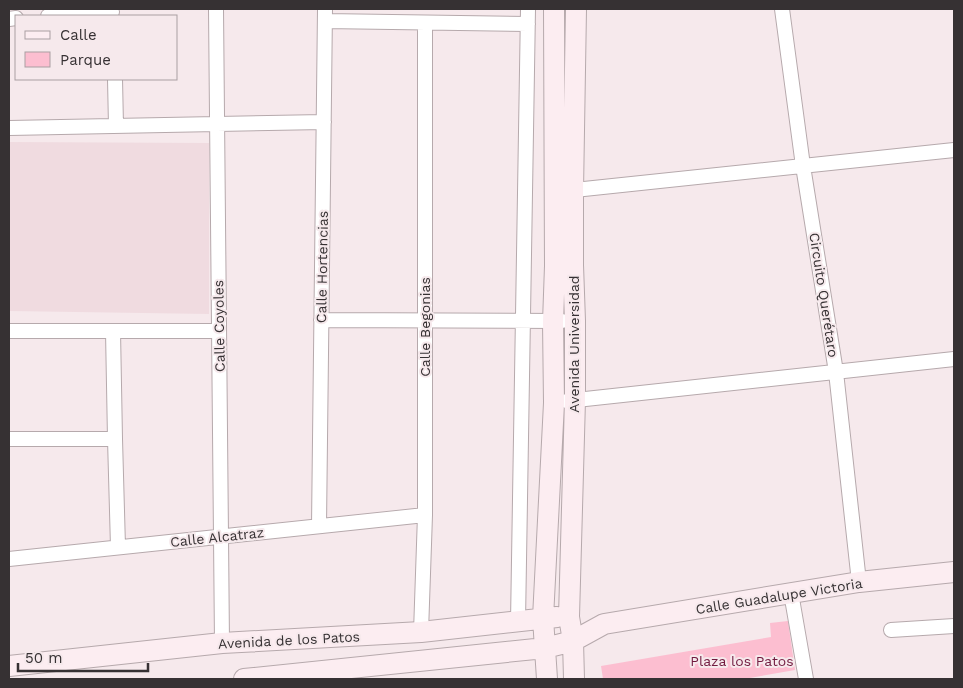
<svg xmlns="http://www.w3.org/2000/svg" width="963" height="688" font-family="'Work Sans',sans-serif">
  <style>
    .built { fill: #f0dbe0 }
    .green { fill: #fcbed0 }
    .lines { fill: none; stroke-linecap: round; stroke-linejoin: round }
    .street-casing { stroke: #b6a9ac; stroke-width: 16 }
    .secondary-casing { stroke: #b6a9ac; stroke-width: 22 }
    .street { stroke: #fff; stroke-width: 14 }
    .secondary { stroke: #fcedf1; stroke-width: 20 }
    .labels { text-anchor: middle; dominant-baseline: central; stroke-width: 4; stroke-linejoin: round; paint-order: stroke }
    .street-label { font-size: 14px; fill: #363133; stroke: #f6e9ec }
    .park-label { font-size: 14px; fill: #711a3f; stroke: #f6e9ec }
  </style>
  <rect width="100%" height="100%" fill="#f6e9ec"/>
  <path class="built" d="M9,142l200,1v171l-200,-3z"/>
  <path class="green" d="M788,621l7,49 -51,9h-141l-2,-13 170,-29 -1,-14z"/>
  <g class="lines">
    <g class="street-casing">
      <path id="street" d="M216,9l6,634
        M782,9l21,157 33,206 23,210
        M48,16l64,-4
        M9,19l7,-1
        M325,21l203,3
        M115,79l1,47
        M9,128l315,-6
        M565,191l389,-41
        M321,320l241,1
        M9,331h210
        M113,331l2,108 3,108
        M567,401l387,-42
        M9,439h106
        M319,526l6,-517
        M9,559l416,-44
        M791,593l15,86
        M518,622l10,-613
        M891,630l63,-4
        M421,632l4,-117v-492"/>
    </g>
    <g class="secondary-casing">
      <path id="secondary" d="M9,666l213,-23 199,-11 136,-15
        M244,679l301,-31 28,-7 31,-17 255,-42 95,-10
        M547,679l-4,-61 11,-215 -1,-81 2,-56 -1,-257
        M574,679l-1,-38 -4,-24 6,-217v-79l-2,-56v-74l3,-182"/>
    </g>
    <use href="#street" class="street"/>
    <use href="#secondary" class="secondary"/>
  </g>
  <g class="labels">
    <g class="street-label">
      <text transform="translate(322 267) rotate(-89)">Calle Hortencias</text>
      <text transform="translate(824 295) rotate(81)">Circuito Querétaro</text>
      <text transform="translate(219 326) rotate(-91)">Calle Coyoles</text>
      <text transform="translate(425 327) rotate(-90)">Calle Begonias</text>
      <text transform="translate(574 344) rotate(-90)">Avenida Universidad</text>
      <text transform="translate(217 537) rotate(-6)">Calle Alcatraz</text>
      <text transform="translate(779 596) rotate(-9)">Calle Guadalupe Victoria</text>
      <text transform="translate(289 640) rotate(-3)">Avenida de los Patos</text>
    </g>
    <g class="park-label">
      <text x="742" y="661">Plaza los Patos</text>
    </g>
  </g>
  <rect width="963" height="688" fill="none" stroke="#363133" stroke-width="20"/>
  <rect x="15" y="15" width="162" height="65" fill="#f6e9ec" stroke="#a99fa2"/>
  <rect x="25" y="31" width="25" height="8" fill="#fcedf1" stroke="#a99fa2"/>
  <text x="60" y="40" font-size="15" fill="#363133">Calle</text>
  <rect x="25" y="52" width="25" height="15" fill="#fcbed0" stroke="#a99fa2"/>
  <text x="60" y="65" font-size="15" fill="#363133">Parque</text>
  <path d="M18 663v8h130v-8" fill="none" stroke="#363133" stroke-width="2.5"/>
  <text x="25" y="663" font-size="15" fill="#363133" stroke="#f6e9ec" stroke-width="4" paint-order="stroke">50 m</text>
</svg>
